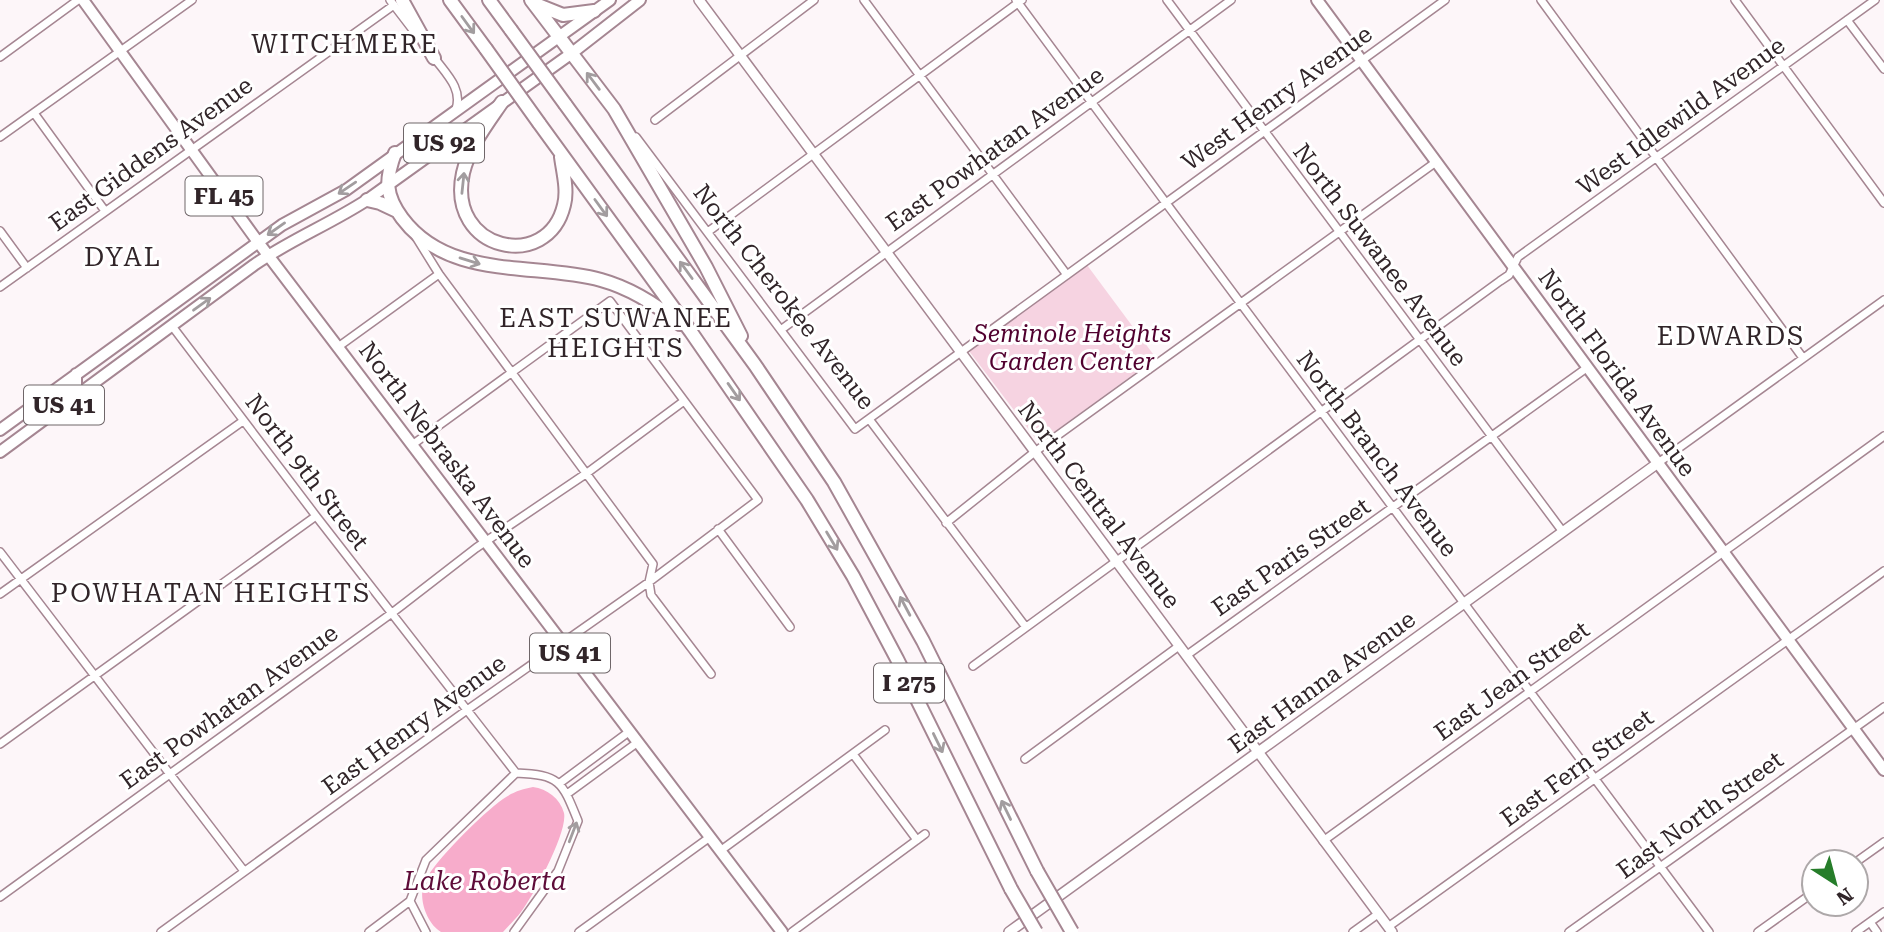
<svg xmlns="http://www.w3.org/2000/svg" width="1884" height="932" font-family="'Roboto Serif',serif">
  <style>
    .green { fill: #f6d3e1 }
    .water { fill: #f7accb }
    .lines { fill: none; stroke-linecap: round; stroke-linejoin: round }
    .minor-casing { stroke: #a58692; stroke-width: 10 }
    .tertiary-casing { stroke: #a58692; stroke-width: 12 }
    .primary-casing { stroke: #a58692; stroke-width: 14 }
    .motorway-casing { stroke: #a58692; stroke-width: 16 }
    .minor { stroke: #fff; stroke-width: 7 }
    .tertiary { stroke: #fff; stroke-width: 9 }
    .primary { stroke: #fff; stroke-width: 10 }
    .motorway { stroke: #fff; stroke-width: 12 }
    .motorway-bridge-casing { stroke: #a58692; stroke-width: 16; stroke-linecap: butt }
    .motorway-bridge { stroke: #fff; stroke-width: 12 }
    .oneway { stroke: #a29d9f }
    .labels { text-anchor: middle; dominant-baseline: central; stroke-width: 6; stroke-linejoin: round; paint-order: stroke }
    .shield { fill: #fff; stroke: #6f6669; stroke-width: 2 }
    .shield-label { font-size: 23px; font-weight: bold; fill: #312529 }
    .street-label { font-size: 24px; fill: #312529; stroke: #fff }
    .park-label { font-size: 24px; font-style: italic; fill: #51002f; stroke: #fff }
    .neighbourhood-label { font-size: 26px; letter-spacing: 2px; fill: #312529; stroke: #fff }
    .water-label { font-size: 26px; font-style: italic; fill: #5e0c39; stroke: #fff }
  </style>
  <rect width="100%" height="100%" fill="#fdf6f9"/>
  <path class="green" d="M1087,265l69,93 -117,85 -70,-92z"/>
  <path class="water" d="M533,787c14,2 27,11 31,26 4,19 -31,83 -43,99 -5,7 -12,13 -18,20h-62c-14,-8 -23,-33 -17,-49 9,-21 59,-70 79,-84 10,-7 19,-10 30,-12z"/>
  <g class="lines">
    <g class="minor-casing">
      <path id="minor" d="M390,0l23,30
        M864,0l203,275
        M1016,0c229,312 463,620 693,932
        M1167,0l396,532
        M1541,0l262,358
        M1735,0l149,203
        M1847,20l37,49
        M433,56c12,17 30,32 23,53
        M0,57l78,-57
        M34,113l71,98
        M655,120l159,-120
        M0,137l192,-137
        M636,137l219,292 590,-429
        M0,231l27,37
        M709,231l313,-231
        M416,237l23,37 214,290 -4,18 2,13 60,79
        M0,287l394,-282
        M172,326l144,190 200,257
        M782,329l449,-329
        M338,347l101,-73
        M869,419l156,207
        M1658,463l226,-163
        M946,523l90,-72 400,-289
        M718,529l72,98
        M0,552l244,319
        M0,594l243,-173
        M1187,655l401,-288
        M973,666l527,-385 9,-6 9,-18 357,-257
        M0,744l316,-228
        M853,754l64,86
        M1025,759l154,-113
        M560,783l70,-52
        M567,794l71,-52
        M1323,841l561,-405
        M720,851l165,-121
        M1856,862l28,-20
        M0,897l392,-284 84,-65 111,-75 97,-72
        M1870,922l7,10
        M1388,927l496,-356
        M161,932l306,-222 182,-128 109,-82 -148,-199 -198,144
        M369,932l41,-31
        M426,932l-16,-31 16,-41 90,-87c44,2 46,8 62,48l-20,50 -44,61
        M579,932l131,-95
        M792,932l133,-98
        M1353,932l25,-18
        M1569,932l315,-225
        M1758,932l56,-40
        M1856,932l28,-20"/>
    </g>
    <g class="tertiary-casing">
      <path id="tertiary" d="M699,0l693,932
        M1009,932l649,-469"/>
    </g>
    <g class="primary-casing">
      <path id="primary" d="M83,0l175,242 524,690
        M1317,0l567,770
        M44,411l32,-26v-11
        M0,430l282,-205 64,-35 264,-190
        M0,452l254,-187c36,-25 76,-41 113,-65l205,-147 68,-53"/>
    </g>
    <g class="motorway-casing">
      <path id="motorway" d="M402,0l32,58
        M450,0l36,49
        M489,0l22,30
        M531,0l83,109 92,158 35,69
        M538,5l25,10 31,-4
        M502,102c-15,22 -33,45 -39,71 -17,78 85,100 101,32 4,-15 -1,-33 -3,-48
        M565,104l190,261 79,117 89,159 114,230
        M539,123l152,209 116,168 46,76 44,83 114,230
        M395,153c-10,27 -10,42 7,65 47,63 133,44 199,62 29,8 56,25 79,44
        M367,200l13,3 17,8"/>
    </g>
    <use href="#minor" class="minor"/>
    <use href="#tertiary" class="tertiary"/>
    <use href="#primary" class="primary"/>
    <use href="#motorway" class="motorway"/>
    <g class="motorway-bridge-casing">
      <path id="motorway-bridge" d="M511,30l54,74
        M486,49l53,74
        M1037,871l35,61
        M1011,889l25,43"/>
    </g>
    <use href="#motorway-bridge" class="motorway-bridge"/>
  </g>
  <defs><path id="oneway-shaft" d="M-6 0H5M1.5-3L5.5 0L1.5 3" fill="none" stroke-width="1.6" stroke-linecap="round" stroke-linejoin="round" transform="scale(1.75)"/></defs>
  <g class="oneway">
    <use href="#oneway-shaft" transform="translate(468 25) rotate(54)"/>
    <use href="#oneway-shaft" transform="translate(593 81) rotate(-127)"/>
    <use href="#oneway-shaft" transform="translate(463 183) rotate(-84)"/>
    <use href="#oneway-shaft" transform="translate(347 188) rotate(146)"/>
    <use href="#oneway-shaft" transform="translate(601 208) rotate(54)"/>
    <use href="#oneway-shaft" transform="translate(276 229) rotate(145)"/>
    <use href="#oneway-shaft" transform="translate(470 261) rotate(17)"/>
    <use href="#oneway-shaft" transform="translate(686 270) rotate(-126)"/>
    <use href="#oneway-shaft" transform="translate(202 304) rotate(-36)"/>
    <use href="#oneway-shaft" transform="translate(734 392) rotate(55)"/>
    <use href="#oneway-shaft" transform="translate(832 541) rotate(59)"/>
    <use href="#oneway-shaft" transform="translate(905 606) rotate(-118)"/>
    <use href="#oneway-shaft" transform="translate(938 743) rotate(64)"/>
    <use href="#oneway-shaft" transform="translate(1006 810) rotate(-116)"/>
    <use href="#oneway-shaft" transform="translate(573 832) rotate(-69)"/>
  </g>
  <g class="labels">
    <g class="shield">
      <rect x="404" y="123.5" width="80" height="39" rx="5"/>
      <rect x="185.5" y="176.5" width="77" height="39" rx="5"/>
      <rect x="24" y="385.5" width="80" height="39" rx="5"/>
      <rect x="530" y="633.5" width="80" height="39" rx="5"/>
      <rect x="874" y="663.5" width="70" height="39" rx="5"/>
    </g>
    <g class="shield-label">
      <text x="444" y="143">US 92</text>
      <text x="224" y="196">FL 45</text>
      <text x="64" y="405">US 41</text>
      <text x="570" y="653">US 41</text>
      <text x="909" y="683">I 275</text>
    </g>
    <g class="street-label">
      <text transform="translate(1277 98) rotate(-36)">West Henry Avenue</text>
      <text transform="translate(1681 116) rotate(-36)">West Idlewild Avenue</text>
      <text transform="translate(995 149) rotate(-36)">East Powhatan Avenue</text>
      <text transform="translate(151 154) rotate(-36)">East Giddens Avenue</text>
      <text transform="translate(1380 255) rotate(53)">North Suwanee Avenue</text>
      <text transform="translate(784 297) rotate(52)">North Cherokee Avenue</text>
      <text transform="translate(1617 373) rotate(54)">North Florida Avenue</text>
      <text transform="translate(1377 454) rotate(53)">North Branch Avenue</text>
      <text transform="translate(447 455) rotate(53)">North Nebraska Avenue</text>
      <text transform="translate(307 472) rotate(53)">North 9th Street</text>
      <text transform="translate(1099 505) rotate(53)">North Central Avenue</text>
      <text transform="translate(1291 557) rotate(-35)">East Paris Street</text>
      <text transform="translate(1512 681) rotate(-36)">East Jean Street</text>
      <text transform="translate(1322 682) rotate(-36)">East Hanna Avenue</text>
      <text transform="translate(229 707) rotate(-36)">East Powhatan Avenue</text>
      <text transform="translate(414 725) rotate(-36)">East Henry Avenue</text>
      <text transform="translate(1577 768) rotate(-36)">East Fern Street</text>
      <text transform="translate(1700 815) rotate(-36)">East North Street</text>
    </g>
    <g class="park-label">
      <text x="1072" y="334">Seminole Heights<tspan x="1072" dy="28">Garden Center</tspan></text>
    </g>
    <g class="neighbourhood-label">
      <text x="345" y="44">WITCHMERE</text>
      <text x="123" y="257">DYAL</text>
      <text x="616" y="318">EAST SUWANEE<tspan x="616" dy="30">HEIGHTS</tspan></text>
      <text x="1731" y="336">EDWARDS</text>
      <text x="211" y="593">POWHATAN HEIGHTS</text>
    </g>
    <g class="water-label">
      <text x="485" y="881">Lake Roberta</text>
    </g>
  </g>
  <g transform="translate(1835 883) rotate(144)"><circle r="33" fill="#ffffff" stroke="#ada8a9" stroke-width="2"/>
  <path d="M0-5L12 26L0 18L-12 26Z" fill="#267d2a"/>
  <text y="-10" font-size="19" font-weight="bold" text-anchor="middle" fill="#312529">N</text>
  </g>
</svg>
